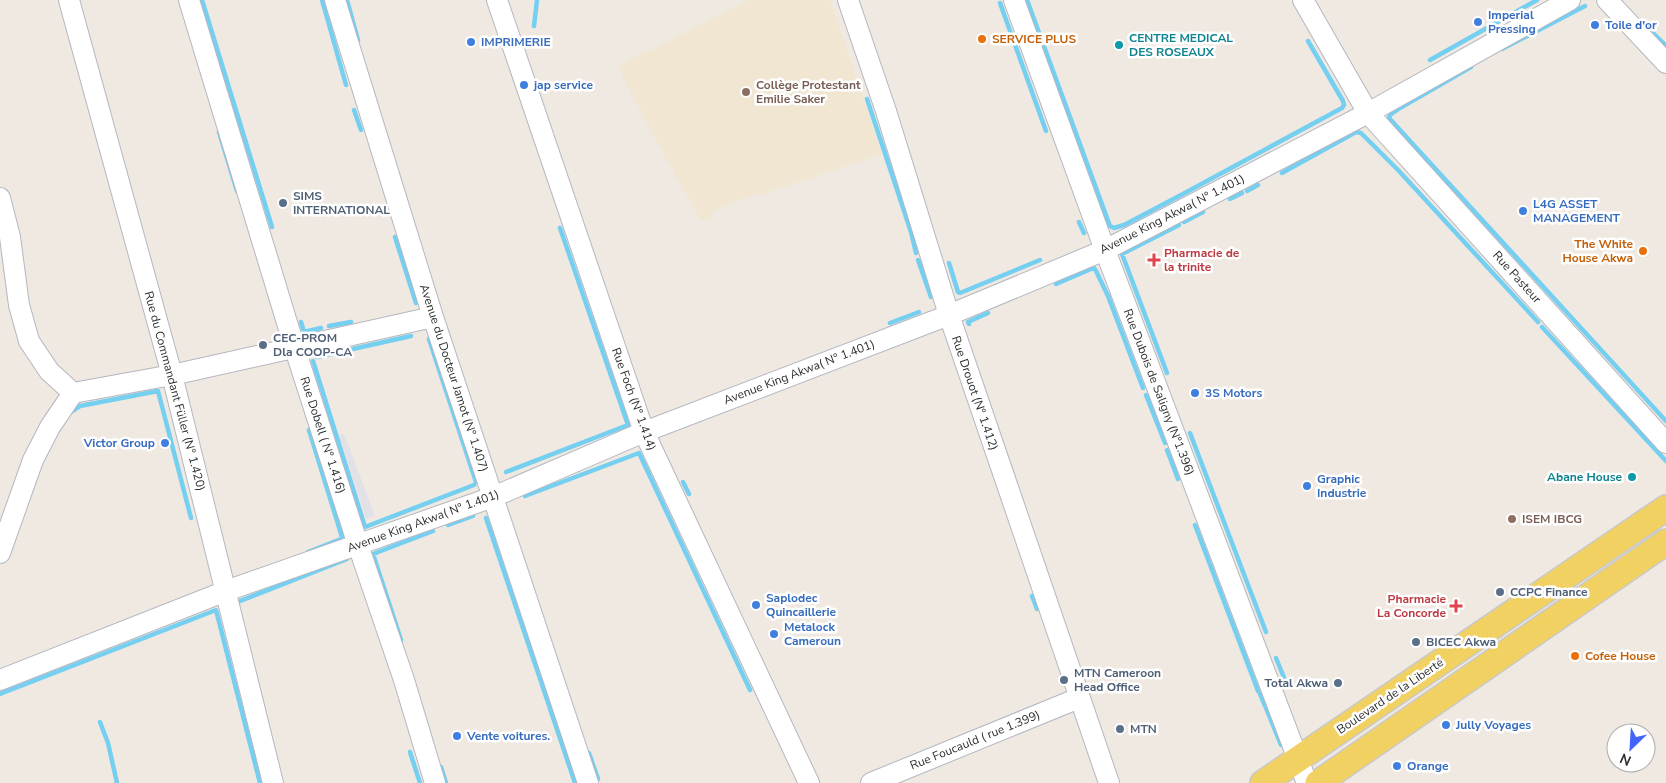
<svg xmlns="http://www.w3.org/2000/svg" width="1666" height="783" font-family="'Nunito Sans',sans-serif">
  <style>
    .industrial { fill: #e3e1e8 }
    .education { fill: #f0e6d1 }
    .lines { fill: none; stroke-linecap: round; stroke-linejoin: round }
    .stream { stroke: #75cff0; stroke-width: 4.5 }
    .minor-casing { stroke: #b4b7c1; stroke-width: 22 }
    .major-casing { stroke: #c9c9c9; stroke-width: 28 }
    .minor { stroke: #fff; stroke-width: 20 }
    .major { stroke: #f2d163; stroke-width: 25 }
    .shop-dot { fill: #3f7fe0; stroke: #fff; stroke-width: 2 }
    .food-dot { fill: #e8710a; stroke: #fff; stroke-width: 2 }
    .culture-dot { fill: #0f9aa8; stroke: #fff; stroke-width: 2 }
    .education-dot { fill: #8d6e63; stroke: #fff; stroke-width: 2 }
    .service-dot { fill: #5c6f8a; stroke: #fff; stroke-width: 2 }
    .health-dot { fill: #e0444e; stroke: #fff; stroke-width: 2 }
    .labels { text-anchor: middle; dominant-baseline: central; stroke-width: 5; stroke-linejoin: round; paint-order: stroke }
    .shop-label { font-size: 12px; font-weight: bold; fill: #366cbe; stroke: #fff; text-anchor: start }
    .culture-label { font-size: 12px; font-weight: bold; fill: #0d838f; stroke: #fff; text-anchor: start }
    .food-label { font-size: 12px; font-weight: bold; fill: #c56008; stroke: #fff; text-anchor: start }
    .education-label { font-size: 12px; font-weight: bold; fill: #785e54; stroke: #fff; text-anchor: start }
    .service-label { font-size: 12px; font-weight: bold; fill: #4e5e75; stroke: #fff; text-anchor: start }
    .street-label { font-size: 12px; fill: #2e2e2e; stroke: #fff }
    .health-label { font-size: 12px; font-weight: bold; fill: #be3a42; stroke: #fff; text-anchor: start }
  </style>
  <rect width="100%" height="100%" fill="#efe9e1"/>
  <path class="industrial" d="M344,434l31,82 -9,3 -27,-84z"/>
  <path class="education" d="M749,0h81l52,154 -125,42 -1,-2 -21,7 -21,10 -4,8h-10l-45,-80 -37,-72 28,-16 1,1z"/>
  <g class="lines">
    <path class="stream" d="M202,0l70,227
      M322,0l24,85
      M347,0l11,40
      M1027,0l83,226 4,2 10,-3 57,-30 161,-87 2,-3 -1,-4 -35,-60
      M1000,3l46,128
      M1641,21l25,25
      M534,26l3,-26
      M1502,49l83,-43
      M1430,60l107,-60
      M1471,67l-71,41 -10,7 -1,3 277,303
      M867,99l44,133 5,21
      M354,110l7,20
      M219,132l18,59
      M1282,173l74,-41 5,1 37,37 140,152
      M1247,191l11,-6
      M1230,199l12,-6
      M1079,222l5,11
      M1184,222l19,-10
      M395,237l21,66
      M918,260l13,37
      M949,263l9,29
      M1056,284l35,-15 3,-1 2,3 12,25 35,92
      M960,293l80,-33
      M301,322l3,10 17,-4
      M890,323l29,-11
      M969,324l-1,-2 20,-9
      M329,326l22,-4
      M1542,327l124,134
      M429,339l47,143
      M317,357l94,-21
      M313,361l52,166 109,-42
      M1167,373l-45,-119 57,-29
      M1146,395l19,48
      M69,413l11,-7 78,-15 33,127
      M1190,433l76,199
      M1167,450l11,29
      M506,472l122,-47 -68,-197
      M683,482l6,12
      M525,496l114,-43 111,237
      M486,518l89,265
      M448,525l25,-9
      M1195,525l63,166
      M308,552l33,-13 1,-2 -33,-107
      M1032,596l5,13
      M236,604l-1,-1 112,-44
      M401,640l-28,-86 60,-23
      M1276,658l11,27
      M0,694l216,-84 44,173
      M1260,694l5,12
      M1266,708l15,37
      M100,722l8,21 9,40
      M410,752l10,31
      M589,753l9,26
      M441,767l5,16"/>
    <g class="minor-casing">
      <path id="minor" d="M69,0l103,375 101,408
        M189,0l106,349 63,196 46,135 31,103
        M335,0l98,317 155,466
        M497,0l147,432 165,351
        M848,0l38,111 63,204 160,468
        M1014,0l91,250 202,533
        M1303,0l65,113 298,330
        M1607,0l59,63
        M0,198l10,39 9,68 10,36 20,30 24,22
        M0,553l33,-93 17,-33 23,-34 99,-18 261,-58
        M0,680l226,-89 267,-94 151,-65 305,-117 156,-65 263,-137 202,-113
        M871,783l208,-85"/>
    </g>
    <g class="major-casing">
      <path id="major" d="M1263,783l403,-275
        M1318,783l348,-241"/>
    </g>
    <use href="#minor" class="minor"/>
    <use href="#major" class="major"/>
  </g>
  <g class="shop-dot">
    <circle cx="1478" cy="22" r="5"/>
    <circle cx="1595" cy="25" r="5"/>
    <circle cx="471" cy="42" r="5"/>
    <circle cx="524" cy="85" r="5"/>
    <circle cx="1523" cy="211" r="5"/>
    <circle cx="1195" cy="393" r="5"/>
    <circle cx="165" cy="443" r="5"/>
    <circle cx="1307" cy="486" r="5"/>
    <circle cx="756" cy="605" r="5"/>
    <circle cx="774" cy="634" r="5"/>
    <circle cx="1446" cy="725" r="5"/>
    <circle cx="457" cy="736" r="5"/>
    <circle cx="1397" cy="766" r="5"/>
  </g>
  <g class="food-dot">
    <circle cx="982" cy="39" r="5"/>
    <circle cx="1643" cy="251" r="5"/>
    <circle cx="1575" cy="656" r="5"/>
  </g>
  <g class="culture-dot">
    <circle cx="1119" cy="45" r="5"/>
    <circle cx="1632" cy="477" r="5"/>
  </g>
  <g class="education-dot">
    <circle cx="746" cy="92" r="5"/>
    <circle cx="1512" cy="519" r="5"/>
  </g>
  <g class="service-dot">
    <circle cx="283" cy="203" r="5"/>
    <circle cx="263" cy="345" r="5"/>
    <circle cx="1500" cy="592" r="5"/>
    <circle cx="1416" cy="642" r="5"/>
    <circle cx="1064" cy="680" r="5"/>
    <circle cx="1338" cy="683" r="5"/>
    <circle cx="1120" cy="729" r="5"/>
  </g>
  <g class="health-dot">
    <path d="M1151.5 252.5h5v5h5v5h-5v5h-5v-5h-5v-5h5z"/>
    <path d="M1453.5 598.5h5v5h5v5h-5v5h-5v-5h-5v-5h5z"/>
  </g>
  <g class="labels">
    <g class="shop-label">
      <text x="1488" y="15">Imperial<tspan x="1488" dy="14">Pressing</tspan></text>
      <text x="1605" y="25">Toile d'or</text>
      <text x="481" y="42">IMPRIMERIE</text>
      <text x="534" y="85">jap service</text>
      <text x="1533" y="204">L4G ASSET<tspan x="1533" dy="14">MANAGEMENT</tspan></text>
      <text x="1205" y="393">3S Motors</text>
      <text x="155" y="443" text-anchor="end">Victor Group</text>
      <text x="1317" y="479">Graphic<tspan x="1317" dy="14">Industrie</tspan></text>
      <text x="766" y="598">Saplodec<tspan x="766" dy="14">Quincaillerie</tspan></text>
      <text x="784" y="627">Metalock<tspan x="784" dy="14">Cameroun</tspan></text>
      <text x="1456" y="725">Jully Voyages</text>
      <text x="467" y="736">Vente voitures.</text>
      <text x="1407" y="766">Orange</text>
    </g>
    <g class="culture-label">
      <text x="1129" y="38">CENTRE MEDICAL<tspan x="1129" dy="14">DES ROSEAUX</tspan></text>
      <text x="1622" y="477" text-anchor="end">Abane House</text>
    </g>
    <g class="food-label">
      <text x="992" y="39">SERVICE PLUS</text>
      <text x="1633" y="244" text-anchor="end">The White<tspan x="1633" dy="14">House Akwa</tspan></text>
      <text x="1585" y="656">Cofee House</text>
    </g>
    <g class="education-label">
      <text x="756" y="85">Collège Protestant<tspan x="756" dy="14">Emilie Saker</tspan></text>
      <text x="1522" y="519">ISEM IBCG</text>
    </g>
    <g class="service-label">
      <text x="293" y="196">SIMS<tspan x="293" dy="14">INTERNATIONAL</tspan></text>
      <text x="273" y="338">CEC-PROM<tspan x="273" dy="14">Dla COOP-CA</tspan></text>
      <text x="1510" y="592">CCPC Finance</text>
      <text x="1426" y="642">BICEC Akwa</text>
      <text x="1074" y="673">MTN Cameroon<tspan x="1074" dy="14">Head Office</tspan></text>
      <text x="1328" y="683" text-anchor="end">Total Akwa</text>
      <text x="1130" y="729">MTN</text>
    </g>
    <g class="street-label">
      <text transform="translate(1172 214) rotate(-27)">Avenue King Akwa( N° 1.401)</text>
      <text transform="translate(1517 277) rotate(48)">Rue Pasteur</text>
      <text transform="translate(799 372) rotate(-21)">Avenue King Akwa( N° 1.401)</text>
      <text transform="translate(454 378) rotate(72)">Avenue du Docteur Jamot (N° 1.407)</text>
      <text transform="translate(175 391) rotate(75)">Rue du Commandant Füller (N° 1.420)</text>
      <text transform="translate(1159 392) rotate(69)">Rue Dubois de Saligny (N°1.396)</text>
      <text transform="translate(975 393) rotate(71)">Rue Drouot (N° 1.412)</text>
      <text transform="translate(634 399) rotate(70)">Rue Foch (N° 1.414)</text>
      <text transform="translate(323 435) rotate(72)">Rue Dobell ( N° 1.416)</text>
      <text transform="translate(423 521) rotate(-20)">Avenue King Akwa( N° 1.401)</text>
      <text transform="translate(1390 696) rotate(-34)">Boulevard de la Liberté</text>
      <text transform="translate(975 740) rotate(-22)">Rue Foucauld ( rue 1.399)</text>
    </g>
    <g class="health-label">
      <text x="1164" y="253">Pharmacie de<tspan x="1164" dy="14">la trinite</tspan></text>
      <text x="1446" y="599" text-anchor="end">Pharmacie<tspan x="1446" dy="14">La Concorde</tspan></text>
    </g>
  </g>
  <g transform="translate(1631 748) rotate(205)"><circle r="24" fill="#ffffff" stroke="#ababab"/>
  <path d="M0-4L9 19L0 12L-9 19Z" fill="#4264fb"/>
  <text y="-8" font-size="14" font-weight="bold" text-anchor="middle" fill="#2e2e2e">N</text>
  </g>
</svg>
